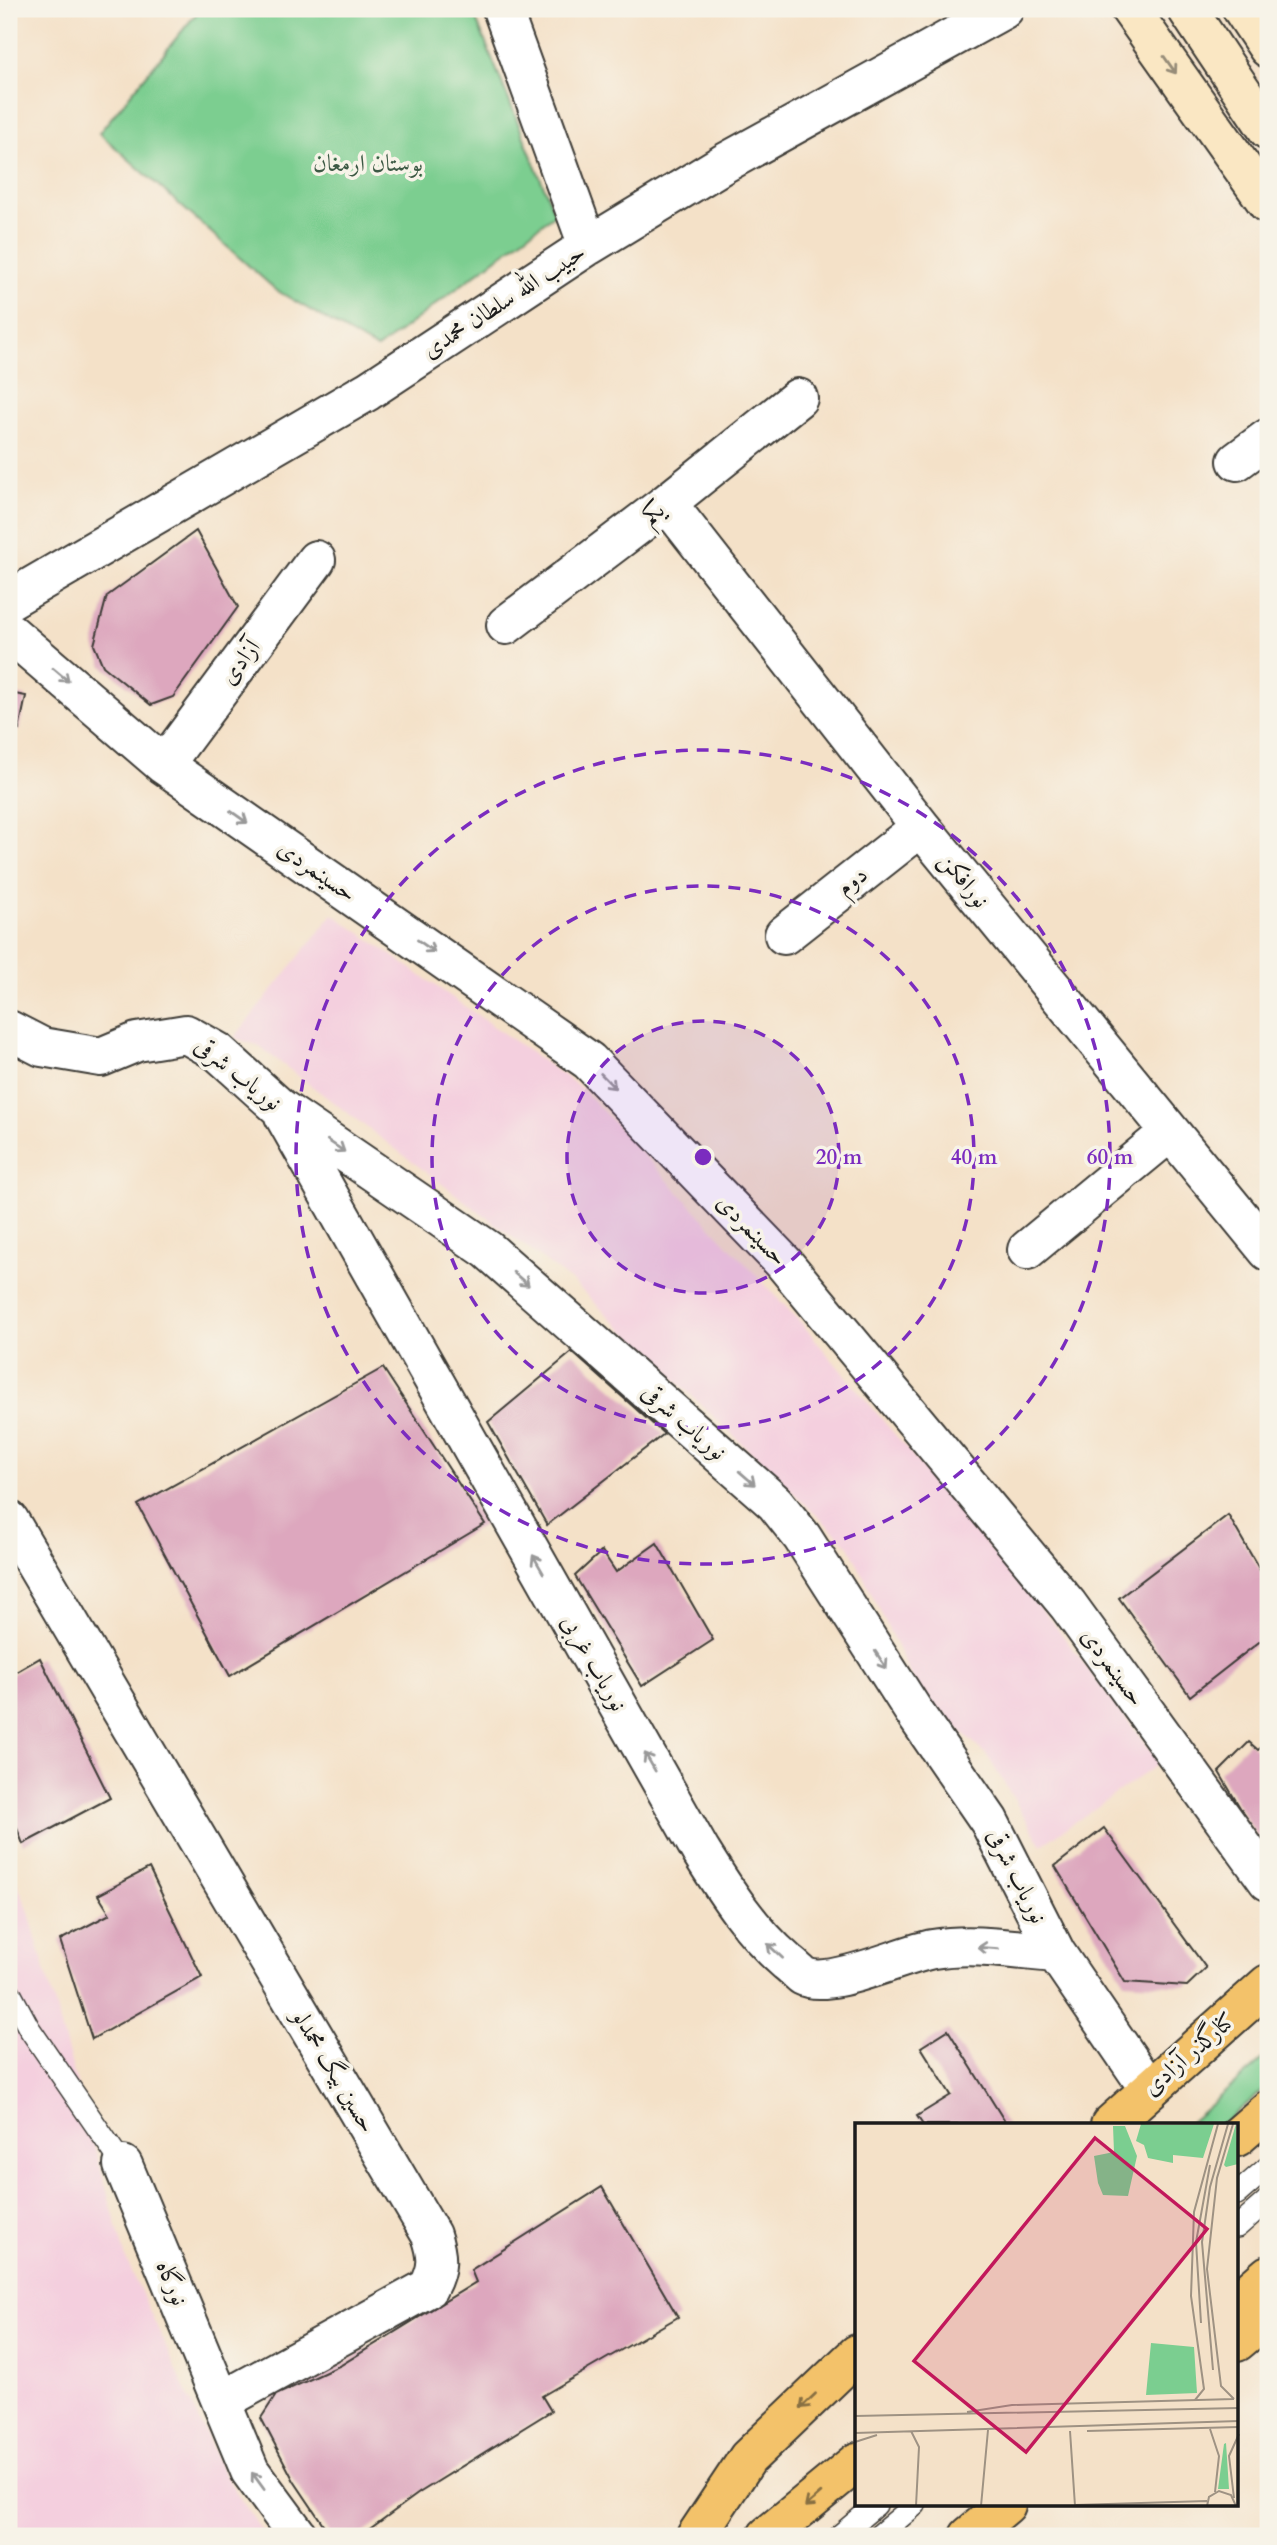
<svg xmlns="http://www.w3.org/2000/svg" width="1277" height="2545" font-family="Cardo,Amiri,serif">
  <style>
    .built { fill: #f4cfde }
    .green { fill: #7bce90; stroke: #4c7556; stroke-width: 2 }
    .building { fill: #dda7be }
    .lines { fill: none; stroke-linecap: round; stroke-linejoin: round }
    .lane-casing { stroke: #3c3a36; stroke-width: 24 }
    .street-casing { stroke: #3c3a36; stroke-width: 42 }
    .secondary-casing { stroke: #3c3a36; stroke-width: 42 }
    .primary-casing { stroke: #3c3a36; stroke-width: 42 }
    .lane { stroke: #fff; stroke-width: 21 }
    .street { stroke: #fff; stroke-width: 38 }
    .secondary { stroke: #fae7c3; stroke-width: 38 }
    .primary { stroke: #f3c26a; stroke-width: 38 }
    .oneway { stroke: #968c78 }
    .oneway2 { stroke: #999 }
    .oneway3 { stroke: #886f43 }
    .ring { fill: none; stroke: #7b2cbf; stroke-width: 3.5; stroke-dasharray: 12 9 }
    .labels { text-anchor: middle; dominant-baseline: central; stroke-width: 7; stroke-linejoin: round; paint-order: stroke }
    .park-label { font-size: 24px; fill: #3d5a45; stroke: #f7f3e8 }
    .street-label { font-size: 24px; fill: #1c1c1c; stroke: #f7f3e8 }
    .inset-road { fill: none; stroke: #9e9283; stroke-width: 2 }
    .view { fill: #c2185b; fill-opacity: 0.15; stroke: #c2185b; stroke-width: 3.5 }
    .inset-edge { fill: none; stroke: #1c1c1c; stroke-width: 3.5 }
    .centre { fill: #7b2cbf; stroke: #f7f3e8; stroke-width: 3.5 }
    .ring-label { font-size: 21px; text-anchor: middle; font-weight: bold; fill: #7b2cbf; stroke: #f7f3e8; stroke-width: 7; stroke-linejoin: round; paint-order: stroke }
  </style>
  <rect width="100%" height="100%" fill="#f7f3e8"/>
  <filter id="ink" filterUnits="userSpaceOnUse"><feTurbulence type="fractalNoise" baseFrequency=".0143" numOctaves="2"/><feDisplacementMap in="SourceGraphic" scale="14" xChannelSelector="R" yChannelSelector="G"/><feConvolveMatrix kernelMatrix="1 2 1 2 8 2 1 2 1" color-interpolation-filters="sRGB"/></filter>
  <filter id="wash" filterUnits="userSpaceOnUse"><feTurbulence type="fractalNoise" baseFrequency=".00686" numOctaves="4" result="noise"/><feDisplacementMap in="SourceGraphic" scale="28" xChannelSelector="R" yChannelSelector="G"/><feGaussianBlur stdDeviation="1.57" result="paint"/><feColorMatrix in="noise" values="0 0 0 0 0 0 0 0 0 0 0 0 0 0 0 0 0 1.4 0 .05"/><feComposite in="paint" operator="in"/></filter>
  <g filter="url(#wash)">
    <rect width="100%" height="100%" fill="#f4e1c8"/>
    <path class="built" d="M333,914l247,173 223,238 254,303 103,135 -118,82 -56,-91 -67,-61 -70,-147 -275,-263 -317,-238 -23,-7z
      M9,1865l19,44 98,350 97,213 42,64h-256z"/>
    <path class="green" d="M200,9h272l83,205 -178,135 -101,-59 -177,-157z
      M1268,2055v31l-46,39h-35z"/>
    <g id="blocks">
      <path class="building" d="M196,531l42,76 -65,90 -22,8 -48,-39 -9,-21 13,-49z
        M9,693l17,3 -7,34 -10,-2z
        M572,1352l92,82 -117,91 -59,-103z
        M383,1368l102,156 -255,152 -92,-171z
        M1228,1515l40,69v51l-78,61 -71,-98z
        M657,1543l56,97 -71,46 -67,-110 27,-25 14,21z
        M40,1658l70,140 -87,46 -14,-37v-131z
        M1249,1742l9,8 10,-8v113l-49,-83z
        M1104,1828l102,140 -19,18 -62,-4 -70,-116z
        M149,1868l53,109 -110,62 -32,-99 50,-26 -12,-19z
        M948,2030l59,95h-84l-6,-9 34,-21 -30,-48z
        M602,2187l76,130 -136,79 9,15 -132,82 -59,43h-29l-37,-55 -33,-63 15,-23 65,-30 135,-83 -5,-12z"/>
    </g>
  </g>
  <g filter="url(#ink)">
    <use href="#blocks" fill-opacity="0" stroke="#3c3a36" stroke-width="2"/>
    <g class="lines">
      <g class="lane-casing">
        <path id="lane" d="M9,1991l20,37 94,137
          M1237,2194l31,-27
          M1237,2227l31,-27
          M839,2536l37,-31
          M878,2536l37,-31"/>
      </g>
      <g class="street-casing">
        <path id="street" d="M502,9l86,237
          M1237,461l31,-23
          M667,503l254,324 347,424
          M9,600l359,-209 220,-145 135,-82 281,-155
          M506,625l161,-122 131,-105
          M9,632l155,133 425,296 194,201 285,343 200,276
          M164,765l152,-205
          M784,935l137,-108
          M9,1030l33,17 59,10 36,-15 49,-8 32,18 62,56 208,142 287,253 27,34 112,175 75,109 67,132 93,136
          M284,1116l417,736c25,40 50,79 86,110 5,4 11,10 16,14 26,14 100,-22 130,-27 40,-7 83,1 123,4
          M1027,1250l143,-118
          M9,1520l422,715c7,21 8,33 -3,53l-206,113
          M123,2165l127,306 48,65"/>
      </g>
      <g class="secondary-casing">
        <path id="secondary" d="M1130,9l138,195
          M1187,9l81,121
          M1242,9l26,39"/>
      </g>
      <g class="primary-casing">
        <path id="primary" d="M1110,2125l158,-141
          M1237,2137l31,-27
          M1237,2302l31,-27
          M1237,2342l31,-26
          M696,2536l52,-78 109,-104
          M767,2536l90,-74
          M969,2536l37,-31"/>
      </g>
      <use href="#lane" class="lane"/>
      <use href="#street" class="street"/>
      <use href="#secondary" class="secondary"/>
      <use href="#primary" class="primary"/>
    </g>
    <defs><path id="oneway-shaft" d="M-6 0H5M1.5-3L5.5 0L1.5 3" fill="none" stroke-width="1.6" stroke-linecap="round" stroke-linejoin="round" transform="scale(1.75)"/></defs>
    <use class="oneway" href="#oneway-shaft" transform="translate(1170 65) rotate(55)"/>
    <g class="oneway2">
      <use href="#oneway-shaft" transform="translate(61 675) rotate(40)"/>
      <use href="#oneway-shaft" transform="translate(239 817) rotate(35)"/>
      <use href="#oneway-shaft" transform="translate(426 946) rotate(35)"/>
      <use href="#oneway-shaft" transform="translate(608 1081) rotate(46)"/>
      <use href="#oneway-shaft" transform="translate(336 1146) rotate(34)"/>
      <use href="#oneway-shaft" transform="translate(521 1279) rotate(41)"/>
      <use href="#oneway-shaft" transform="translate(747 1478) rotate(41)"/>
      <use href="#oneway-shaft" transform="translate(538 1564) rotate(-120)"/>
      <use href="#oneway-shaft" transform="translate(881 1660) rotate(57)"/>
      <use href="#oneway-shaft" transform="translate(650 1762) rotate(-120)"/>
      <use href="#oneway-shaft" transform="translate(988 1948) rotate(-176)"/>
      <use href="#oneway-shaft" transform="translate(775 1951) rotate(-137)"/>
      <use href="#oneway-shaft" transform="translate(258 2481) rotate(-126)"/>
    </g>
    <g class="oneway3">
      <use href="#oneway-shaft" transform="translate(808 2401) rotate(136)"/>
      <use href="#oneway-shaft" transform="translate(813 2500) rotate(139)"/>
    </g>
  </g>
  <circle cx="703" cy="1157" r="136" fill="#7b2cbf" fill-opacity=".12"/>
  <g class="ring">
    <circle cx="703" cy="1157" r="136"/>
    <circle cx="703" cy="1157" r="271"/>
    <circle cx="703" cy="1157" r="407"/>
  </g>
  <g class="labels">
    <g class="park-label">
      <text x="368" y="163">بوستان ارمغان</text>
    </g>
    <g class="street-label">
      <text transform="translate(504 301) rotate(-33)">حبیب الله سلطان محمدی</text>
      <text transform="translate(653 513) rotate(-37)">یکم</text>
      <text transform="translate(240 662) rotate(-53)">آزادی</text>
      <text transform="translate(317 871) rotate(35)">حسینمردی</text>
      <text transform="translate(964 880) rotate(51)">نورافکن</text>
      <text transform="translate(852 881) rotate(-38)">دوم</text>
      <text transform="translate(238 1074) rotate(38)">نوریاب شرقی</text>
      <text transform="translate(752 1230) rotate(46)">حسینمردی</text>
      <text transform="translate(684 1422) rotate(41)">نوریاب شرقی</text>
      <text transform="translate(594 1663) rotate(60)">نوریاب غربی</text>
      <text transform="translate(1113 1667) rotate(54)">حسینمردی</text>
      <text transform="translate(1017 1876) rotate(63)">نوریاب شرقی</text>
      <text transform="translate(1189 2054) rotate(-41)">کنارگذر آزادی</text>
      <text transform="translate(334 2071) rotate(59)">حسین بیگ محمدلو</text>
      <text transform="translate(172 2283) rotate(67)">نورگاه</text>
    </g>
  </g>
  <g transform="translate(855 2123)">
    <rect width="383" height="383" fill="#f4e1c8"/>
    <path d="M286,1l14,1 59,-1 -11,34 -30,-3v8l-25,-5 -4,-13 -8,-4zM381,1l2,40 -12,3 -2,-2zM258,3h12l12,30 -9,40 -25,-1 -5,-12 -4,-27 20,-4zM296,220l43,4 3,46 -51,2zM371,320l3,46h-11l6,-45z" fill="#7bce90"/>
    <path class="inset-road" d="M378,1l-16,54 -10,91 14,117 13,13M346,200l-5,-81 14,-77M358,247l-11,-128 8,-55 18,-63M340,277l9,-11 -13,-93 3,-84 24,-88M112,289l45,-7 222,-6M0,293l384,-8M355,306l9,27 -4,36M56,308l8,16 -3,59M215,308l5,75M232,308l152,-4M0,310l384,-12M0,319l22,-7M379,375l-5,-42 10,-22M220,382l132,-4M126,383l7,-76M352,383l2,-9 10,-6 12,4 5,11"/>
    <path class="view" d="M240,15l112,91 -181,223 -112,-91z"/>
    <rect width="383" height="383" class="inset-edge"/>
  </g>
  <circle cx="703" cy="1157" r="10" class="centre"/>
  <g class="ring-label">
    <text x="839" y="1164">20 m</text>
    <text x="974" y="1164">40 m</text>
    <text x="1110" y="1164">60 m</text>
  </g>
  <rect width="1277" height="2545" fill="none" stroke="#f7f3e8" stroke-width="35"/>
</svg>
